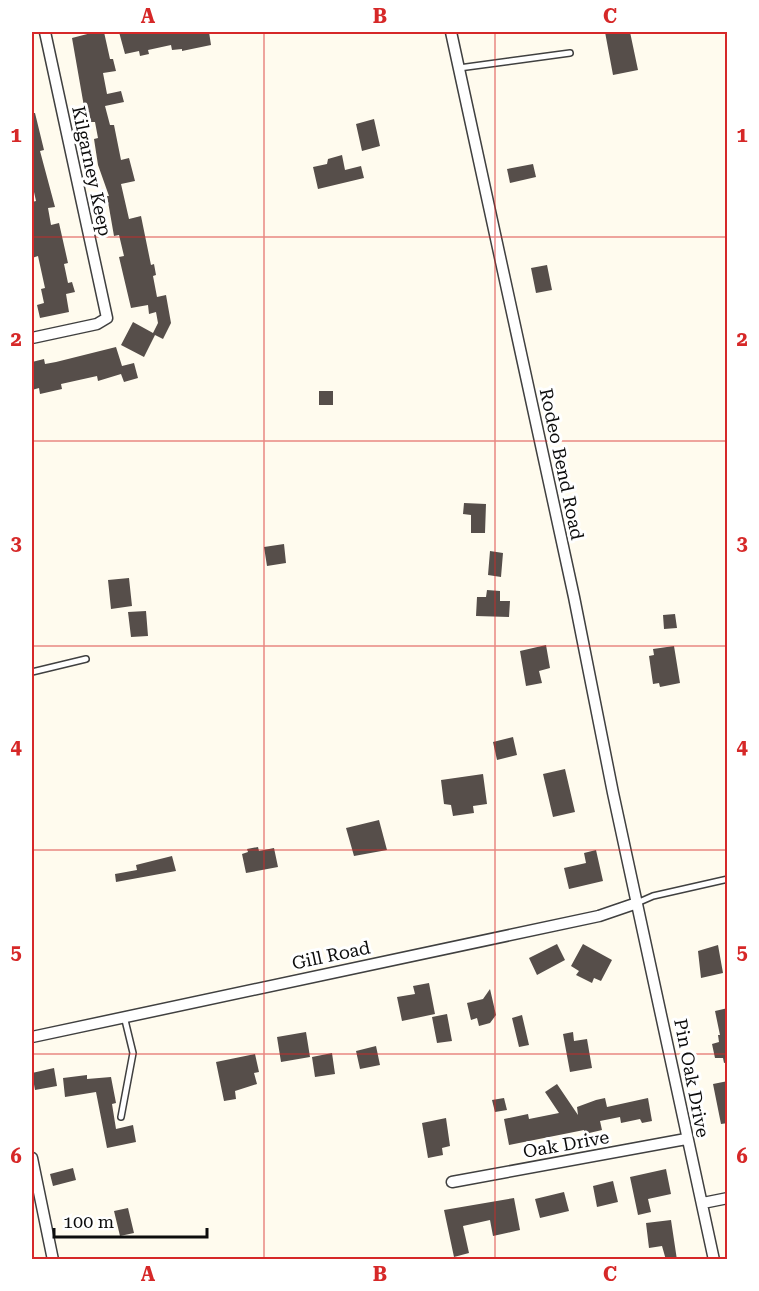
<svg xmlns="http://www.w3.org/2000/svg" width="759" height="1291" font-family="'Roboto Serif',serif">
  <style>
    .building { fill: #564e4a }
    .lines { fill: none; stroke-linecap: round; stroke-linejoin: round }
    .lane-casing { stroke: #404040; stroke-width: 8 }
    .street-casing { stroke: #404040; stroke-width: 13 }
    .lane { stroke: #fff; stroke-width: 5 }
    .street { stroke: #fff; stroke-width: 10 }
    .grid { fill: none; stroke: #d62828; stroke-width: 1.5; stroke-opacity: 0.55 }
    .labels { text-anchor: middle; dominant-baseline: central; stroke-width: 6; stroke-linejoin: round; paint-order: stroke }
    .street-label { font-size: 18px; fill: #0d0d0d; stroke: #fff }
    .neatline { fill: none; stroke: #d62828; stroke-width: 2 }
    .grid-label { font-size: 20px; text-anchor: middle; font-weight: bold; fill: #d62828 }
  </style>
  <rect width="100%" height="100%" fill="#fffbee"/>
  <path class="building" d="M95,32h9l6,27h3l3,12 -13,2 4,21 14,-3 3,11 -19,4 5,19h4l7,35 8,-2 6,23 -14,3 8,35 12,-3 10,49 3,-1 2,11 -3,1 4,21 9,-2 5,28 -8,16 -8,-4 -11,22 -23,-12 12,-23 20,11 5,-10 -2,-11 -7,2 -1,-9 -17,3 -12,-51 5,-1 -5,-21 -5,1 -7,-40h2l-11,-31 -4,-26 4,-1 -3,-16h-4l-1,-5 -4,1 -14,-80z
    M119,32h90l2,13 -29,6v-2l-10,1 -1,-5 -23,5 1,4 -9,2 -1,-5 -14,3z
    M605,32h25l8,38 -25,5z
    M32,113h3l9,37 -4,1 15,56 -7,1 3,17 8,-2 9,40 -4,1 4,19 4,-1 3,10 -9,2 3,18 -29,6 -3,-13 7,-2 -3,-14 4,-1 -7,-32 -6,2v-56l4,-1 -4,-18z
    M374,119l6,27 -18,5 -6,-27z
    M342,155l3,15 16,-4 3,12 -46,11 -5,-22 14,-3 1,-5z
    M533,164l3,13 -26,6 -3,-14z
    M547,265l5,25 -16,3 -5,-25z
    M116,347l6,19 12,-3 4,15 -14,4 -3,-8 -23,7 -1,-5 -36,8 1,5 -22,5 -1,-6 -7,2v-28l12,-3 1,5 11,-2z
    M319,391h14v14h-14z
    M464,503l22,1 -1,29h-14v-18l-8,-1z
    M284,544l2,19 -19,3 -3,-19z
    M490,551l13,2 -2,24 -13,-2z
    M129,578l3,28 -21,3 -3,-29z
    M487,590l13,1v10h10l-1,16 -33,-1 1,-19h9z
    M146,611l2,25 -17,1 -3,-25z
    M675,614l2,14 -13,1 -1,-14z
    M546,645l4,23 -11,3 3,12 -16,3 -6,-35z
    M674,646l6,37 -20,4 -1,-4 -6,1 -4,-28 5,-1 -1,-6z
    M513,737l4,18 -20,5 -4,-18z
    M565,769l10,43 -22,5 -10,-43z
    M483,774l4,30 -14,2 1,7 -21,3 -2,-11 -7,-1 -3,-24z
    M379,820l8,30 -33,6 -8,-28z
    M258,847l1,4 15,-3 4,19 -32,6 -4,-19 6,-2 -1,-3z
    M596,850l7,31 -34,8 -5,-21 22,-5 -2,-10z
    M172,856l4,15 -60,11 -1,-8 22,-4 -1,-5z
    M557,944l8,16 -28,15 -8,-17z
    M583,944l29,16 -11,21 -7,-3 -2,5 -16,-8 3,-4 -8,-5z
    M718,945l5,28 -22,5 -3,-27z
    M429,983l6,31 -33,7 -5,-24 18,-3 -2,-8z
    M490,989l6,26 -6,8 -11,3 -2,-8 -6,2 -4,-17 16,-4z
    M728,1008v54l-4,1 -1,-5h-8l-3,-14 7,-2 -1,-7h2l-5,-24z
    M447,1014l5,27 -15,2 -5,-26z
    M522,1015l7,30 -10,2 -7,-29z
    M306,1032l4,25 -29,5 -4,-25z
    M573,1032l1,9 13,-2 5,29 -22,4 -7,-38z
    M376,1046l4,19 -20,4 -4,-18z
    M332,1053l3,21 -20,3 -3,-20z
    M255,1054l4,18 -5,1 3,11 -22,7 1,8 -12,2 -8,-39z
    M54,1068l3,18 -22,4 -3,-17z
    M87,1075v4l24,-2 5,26 -4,1 4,25 17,-4 3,17 -29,6 -11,-56 -31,5 -2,-19z
    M728,1081v42l-7,1 -8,-40z
    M557,1084l21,31 -1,-8 19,-7 9,-2 2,9 41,-9 4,23 -10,2 -2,-4 -19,4 -1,-6 -20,4 2,9 -17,4 -1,-4 -75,15 -5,-26 24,-5 1,5 30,-6 -14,-21z
    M504,1098l3,12 -12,2 -3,-12z
    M446,1118l4,28 -8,2 1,7 -15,3 -6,-35z
    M73,1168l3,12 -23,6 -3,-12z
    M666,1169l5,25 -23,5 3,13 -13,3 -8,-38z
    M613,1181l5,21 -21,5 -4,-21z
    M564,1192l5,19 -29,7 -5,-19z
    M514,1198l6,32 -27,6 -3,-16 -27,6 6,27 -15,4 -10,-47z
    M128,1208l6,25 -14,3 -6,-25z
    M671,1220l6,40h-11l-4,-14 -13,2 -3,-25z"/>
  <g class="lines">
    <g class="lane-casing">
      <path id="lane" d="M459,68l111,-15
        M32,672l54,-13
        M637,903l16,-7 75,-17
        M121,1117l12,-64 -9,-37"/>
    </g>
    <g class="street-casing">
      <path id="street" d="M451,32l123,565 39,196 101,467
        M32,338l65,-14 10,-6 -62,-286
        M32,1037l567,-121 38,-13
        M32,1158l21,102
        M452,1182l234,-43
        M703,1203l25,-5"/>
    </g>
    <use href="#lane" class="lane"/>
    <use href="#street" class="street"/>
  </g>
  <path class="grid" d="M264,32v1228M495,32v1228M32,237h696M32,441h696M32,646h696M32,850h696M32,1054h696"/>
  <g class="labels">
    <g class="street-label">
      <text transform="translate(92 171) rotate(78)">Kilgarney Keep</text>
      <text transform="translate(562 464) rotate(78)">Rodeo Bend Road</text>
      <text transform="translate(331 955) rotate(-12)">Gill Road</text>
      <text transform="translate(692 1078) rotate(79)">Pin Oak Drive</text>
      <text transform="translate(566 1144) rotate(-10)">Oak Drive</text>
    </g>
  </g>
  <rect width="759" height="1291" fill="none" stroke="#ffffff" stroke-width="66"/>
  <path d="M54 1228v9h153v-9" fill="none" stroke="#0d0d0d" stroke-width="3"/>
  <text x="63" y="1228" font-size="18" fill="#0d0d0d" stroke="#ffffff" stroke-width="4.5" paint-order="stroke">100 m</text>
  <rect x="33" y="33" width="693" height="1225" class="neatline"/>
  <g class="grid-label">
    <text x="148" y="23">A</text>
    <text x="380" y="23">B</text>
    <text x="610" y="23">C</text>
    <text x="16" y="142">1</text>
    <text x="742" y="142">1</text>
    <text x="16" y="346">2</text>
    <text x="742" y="346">2</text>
    <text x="16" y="550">3</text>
    <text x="742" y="550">3</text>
    <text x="16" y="754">4</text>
    <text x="742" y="754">4</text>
    <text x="16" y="959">5</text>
    <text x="742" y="959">5</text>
    <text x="16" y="1163">6</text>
    <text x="742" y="1163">6</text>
    <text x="148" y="1281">A</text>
    <text x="380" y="1281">B</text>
    <text x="610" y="1281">C</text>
  </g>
</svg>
